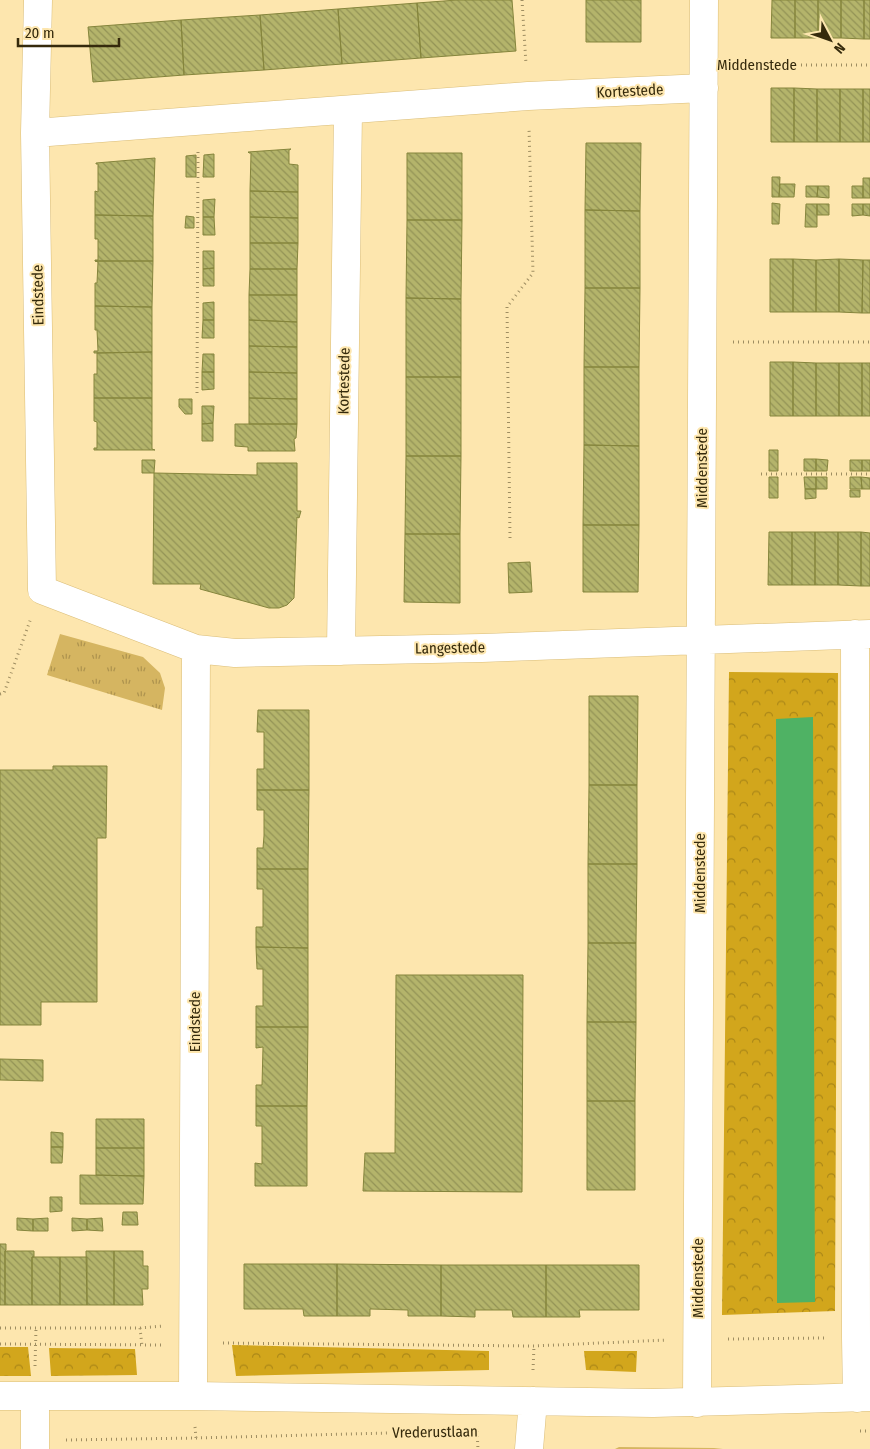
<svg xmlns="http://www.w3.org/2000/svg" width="870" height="1449" font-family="'Fira Sans Condensed',sans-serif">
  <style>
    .grass { fill: url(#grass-tufts) }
    .forest { fill: url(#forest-crowns) }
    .water { fill: #4fb264 }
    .building { fill: url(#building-back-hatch); stroke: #85853c }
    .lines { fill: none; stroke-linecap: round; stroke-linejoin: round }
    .street-casing { stroke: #dabd77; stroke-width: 29 }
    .path { stroke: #9e8d61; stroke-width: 3; stroke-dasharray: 1 4; stroke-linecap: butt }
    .street { stroke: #fff; stroke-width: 28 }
    .labels { text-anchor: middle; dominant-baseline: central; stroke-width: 4; stroke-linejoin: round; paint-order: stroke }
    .street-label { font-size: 15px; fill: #352a0c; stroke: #fde6ae }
  </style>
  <defs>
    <pattern id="grass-tufts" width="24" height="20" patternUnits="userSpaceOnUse" patternTransform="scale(1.25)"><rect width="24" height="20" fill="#d5b561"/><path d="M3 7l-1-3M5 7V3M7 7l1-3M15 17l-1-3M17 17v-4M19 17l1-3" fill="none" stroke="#ae934e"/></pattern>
    <pattern id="forest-crowns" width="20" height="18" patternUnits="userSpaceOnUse" patternTransform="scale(1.25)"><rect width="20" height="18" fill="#d2a61c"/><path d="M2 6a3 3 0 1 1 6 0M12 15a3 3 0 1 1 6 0" fill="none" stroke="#ab8717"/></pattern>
    <pattern id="building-back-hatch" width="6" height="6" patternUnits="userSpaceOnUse" patternTransform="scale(1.25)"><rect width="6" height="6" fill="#b4b46b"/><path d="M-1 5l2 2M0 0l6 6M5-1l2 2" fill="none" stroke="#939356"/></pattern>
  </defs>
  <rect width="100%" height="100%" fill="#fde6ae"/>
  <path class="grass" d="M60,634l83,23 17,16 5,15 -3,22 -115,-35z
    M619,1447l95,1 9,1h-108z"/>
  <path class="forest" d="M729,672l109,1 -3,638 -113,4z
    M232,1345l257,6v19l-253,6z
    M0,1347h28l3,29h-31z
    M49,1348l86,1 2,26 -86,1z
    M584,1351h53l-1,21 -50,-2z"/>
  <path class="water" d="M813,717l2,585 -38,1 -1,-584z"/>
  <path class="building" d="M457,0h55l4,51 -95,7 -4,-55z
    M586,0h55v42h-55z
    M772,0h23v38h-24z
    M795,0h23v38h-23z
    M818,0h23v38h-23z
    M841,0h23v39l-23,-1z
    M864,0h6v39h-6z
    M417,3l4,55 -79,6 -4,-55z
    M338,9l4,55 -78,6 -4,-55z
    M260,15l4,55 -80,5 -3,-55z
    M181,20l3,55 -91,7 -5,-55z
    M771,88h23v54h-23z
    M794,88l23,1v53h-23z
    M817,89h23v53h-23z
    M840,89h23v53h-23z
    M863,89h7v53h-7z
    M586,143h55l-1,68 -55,-1z
    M291,149l-2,1v14l9,1v27l-48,-1 1,-38h-2l-1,-1z
    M407,153h55v67h-55z
    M214,154v23h-11l1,-22z
    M196,155v22h-10v-21z
    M155,158l-2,58 -58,-1v-24l3,1v-28h-2v-1z
    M772,177h8l-1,20h-7z
    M863,178h7v20h-7z
    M780,184h15l-1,13h-15z
    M806,186h12l-1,11h-11z
    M818,186h11v12l-12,-1z
    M852,186h11v12h-11z
    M250,191l48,1v26l-48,-1z
    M215,199l-1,18h-11v-17z
    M772,203l8,1 -1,20h-7z
    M806,204h11v23h-12z
    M817,204h12v11h-12z
    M852,204h11v11l-11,1z
    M863,204h7v12l-7,-1z
    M585,210l55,1v77h-55z
    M95,215l58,1v45h-58v-1h3v-21h-3z
    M186,216l8,1v11h-9z
    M203,217h11l1,18h-12z
    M250,217l48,1v25h-48z
    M407,220h55l-1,79 -55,-1z
    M250,243h48l-1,26h-47z
    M203,251h11v17l-11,1z
    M770,259h23v53h-23z
    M793,259l23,1v52h-23z
    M839,259l24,1 -1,53 -23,-1z
    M839,259v53h-23v-52z
    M863,260h7v53h-8z
    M95,261h58l-1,46 -57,-1v-23h2l1,-21z
    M214,268v18h-11v-17z
    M250,269h47v26h-48z
    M585,288h55l-1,79h-55z
    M249,295h48v27l-48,-2z
    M406,298l55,1v78h-55z
    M214,302v18h-11v-17z
    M95,306l57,1v45l-58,1v-2h4l-1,-21h-2z
    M203,320h11v18h-12z
    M249,320l48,2v25l-48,-1z
    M249,346l48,1v26l-48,-1z
    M152,352v46h-58v-24h3v-21z
    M203,354h11v18h-12z
    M770,362h23v54h-23z
    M793,362l23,1v53h-23z
    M816,363h23v53h-23z
    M839,363h23v53h-23z
    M862,363h8v53h-8z
    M584,367h55v79l-55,-1z
    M202,372h12v17l-12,1z
    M249,372l48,1v26l-48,-1z
    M406,377h55v79h-55z
    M94,398h58v51l3,1h-61v-2h3v-26l-3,-1z
    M249,398l48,1v25h-48z
    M179,399h13v15h-7l-6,-7z
    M202,406h12l-1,17 -11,1z
    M213,423v18h-11v-17z
    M235,424h62l-1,14 -2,1 1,12h-47v-4l-13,-1z
    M584,445l55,1v79h-56z
    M769,450h9v21h-9z
    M406,456h55l-1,78h-55z
    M804,459h12v12h-12z
    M816,459l12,1 -1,11h-11z
    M142,460h13l-1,13h-12z
    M850,460h12v11h-12z
    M862,460h8v11h-8z
    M257,463h40v48h4l-2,7 -2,-1 -3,81 -7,7 -8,3h-10l-69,-19 1,-5h-48l1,-111 103,2z
    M769,477h9v21h-9z
    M804,477h12v12h-11z
    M816,477h11v12h-11z
    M850,477h11l1,12h-12z
    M861,477l9,1v11h-8z
    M805,489h11v9l-11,1z
    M850,490h10v7h-10z
    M583,525h56l-1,67h-55z
    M769,532h23v53h-24z
    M792,532h23v53h-23z
    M815,532h23v53h-23z
    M838,532h23v54l-23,-1z
    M861,532l9,1v53h-9z
    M405,534h55v69l-56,-1z
    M530,562l2,30 -23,1 -1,-30z
    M589,696h49l-1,89h-48z
    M258,710h51v80h-52v-21h7v-37h-7z
    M53,766h54l-1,72h-9v164h-56v23h-41v-255h53z
    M589,785h48v79h-49z
    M257,790h52l-1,79h-51v-21h6l1,-12v-26h-7z
    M588,864h49l-1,79h-48z
    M257,869h51v79l-52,-1v-20h7v-38h-6z
    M588,943h48v79h-49z
    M256,947l52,1v79h-52v-21h7v-37h-6z
    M396,975h127l-1,217 -159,-1 2,-38h30z
    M587,1022h49l-1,79h-48z
    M256,1027h52l-1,79h-51v-21h6l1,-38 -7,1z
    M0,1059l43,1v21l-43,-1z
    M587,1101h48v89h-48z
    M256,1106h51v80h-52v-23l7,1v-38h-6z
    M96,1119h48v29h-48z
    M51,1132l12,1v14h-12z
    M51,1147h12l-1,16h-11z
    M96,1148h48v28l-48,-1z
    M80,1175l64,1 -1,28h-63z
    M50,1197h12v14l-12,1z
    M123,1212h14l1,13h-16z
    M17,1218l16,1v12l-16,-1z
    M48,1218v13h-15v-12z
    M72,1218l15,1v11l-15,1z
    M102,1218l1,13 -16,-1v-11z
    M0,1244h6v6l-1,1v54h-5z
    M5,1251h29v6h-2v48h-27z
    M86,1251h28v54h-27z
    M114,1251h29v15h5v23h-6l1,16h-29z
    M32,1257h28v48h-28z
    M60,1257h27v48h-27z
    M244,1264h93v52h-33l-1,-7h-59z
    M337,1264l104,1v51h-33v-6l-38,-1v7h-33z
    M441,1265h105v52h-33l-1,-7h-37v7l-34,-1z
    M546,1265h93v45h-60l1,7h-34z"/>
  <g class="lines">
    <g class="street-casing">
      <path id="street" d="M38,0l-3,133 7,457 154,59 39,4 247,-5 388,-14
        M35,133l493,-37 176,-8
        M855,634l1,704 1,60
        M341,651l7,-540
        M0,1396h193l460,7 217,-6
        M193,1396l3,-747
        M35,1397v52
        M697,1403l7,-1403
        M529,1449l4,-48"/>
    </g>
    <path class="path" d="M522,0l4,64
      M736,65h134
      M733,342h137
      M197,393l1,-242
      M761,474h109
      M510,538l-3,-231 26,-34 -4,-145
      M0,694l4,-1 27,-75
      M0,1328h140l23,-2
      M140,1328l2,18
      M728,1339l96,-1
      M223,1343l311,3 133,-6
      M0,1344l162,1
      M35,1366l1,-38
      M533,1370l1,-24
      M195,1427l1,11
      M477,1431l1,18
      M860,1431h10
      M66,1440l130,-2 191,-5"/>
    <use href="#street" class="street"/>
  </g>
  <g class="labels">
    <g class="street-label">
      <text x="757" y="65">Middenstede</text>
      <text transform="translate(630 91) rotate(-3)">Kortestede</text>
      <text transform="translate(38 295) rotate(-91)">Eindstede</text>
      <text transform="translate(344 381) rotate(-89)">Kortestede</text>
      <text transform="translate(702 468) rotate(-90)">Middenstede</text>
      <text transform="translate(450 648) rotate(-1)">Langestede</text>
      <text transform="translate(700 873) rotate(-90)">Middenstede</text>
      <text transform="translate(195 1022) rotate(-90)">Eindstede</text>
      <text transform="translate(698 1278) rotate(-90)">Middenstede</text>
      <text transform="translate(435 1432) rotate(-1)">Vrederustlaan</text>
    </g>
  </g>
  <g transform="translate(830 40) rotate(131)" stroke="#fde6ae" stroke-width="4" paint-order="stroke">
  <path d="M0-4L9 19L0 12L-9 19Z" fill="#352a0c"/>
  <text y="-8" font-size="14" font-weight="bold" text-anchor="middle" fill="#352a0c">N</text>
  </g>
  <path d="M18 38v8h101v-8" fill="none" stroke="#352a0c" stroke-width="2.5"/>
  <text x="25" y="38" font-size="15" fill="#352a0c" stroke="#fde6ae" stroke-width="4" paint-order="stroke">20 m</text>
</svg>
